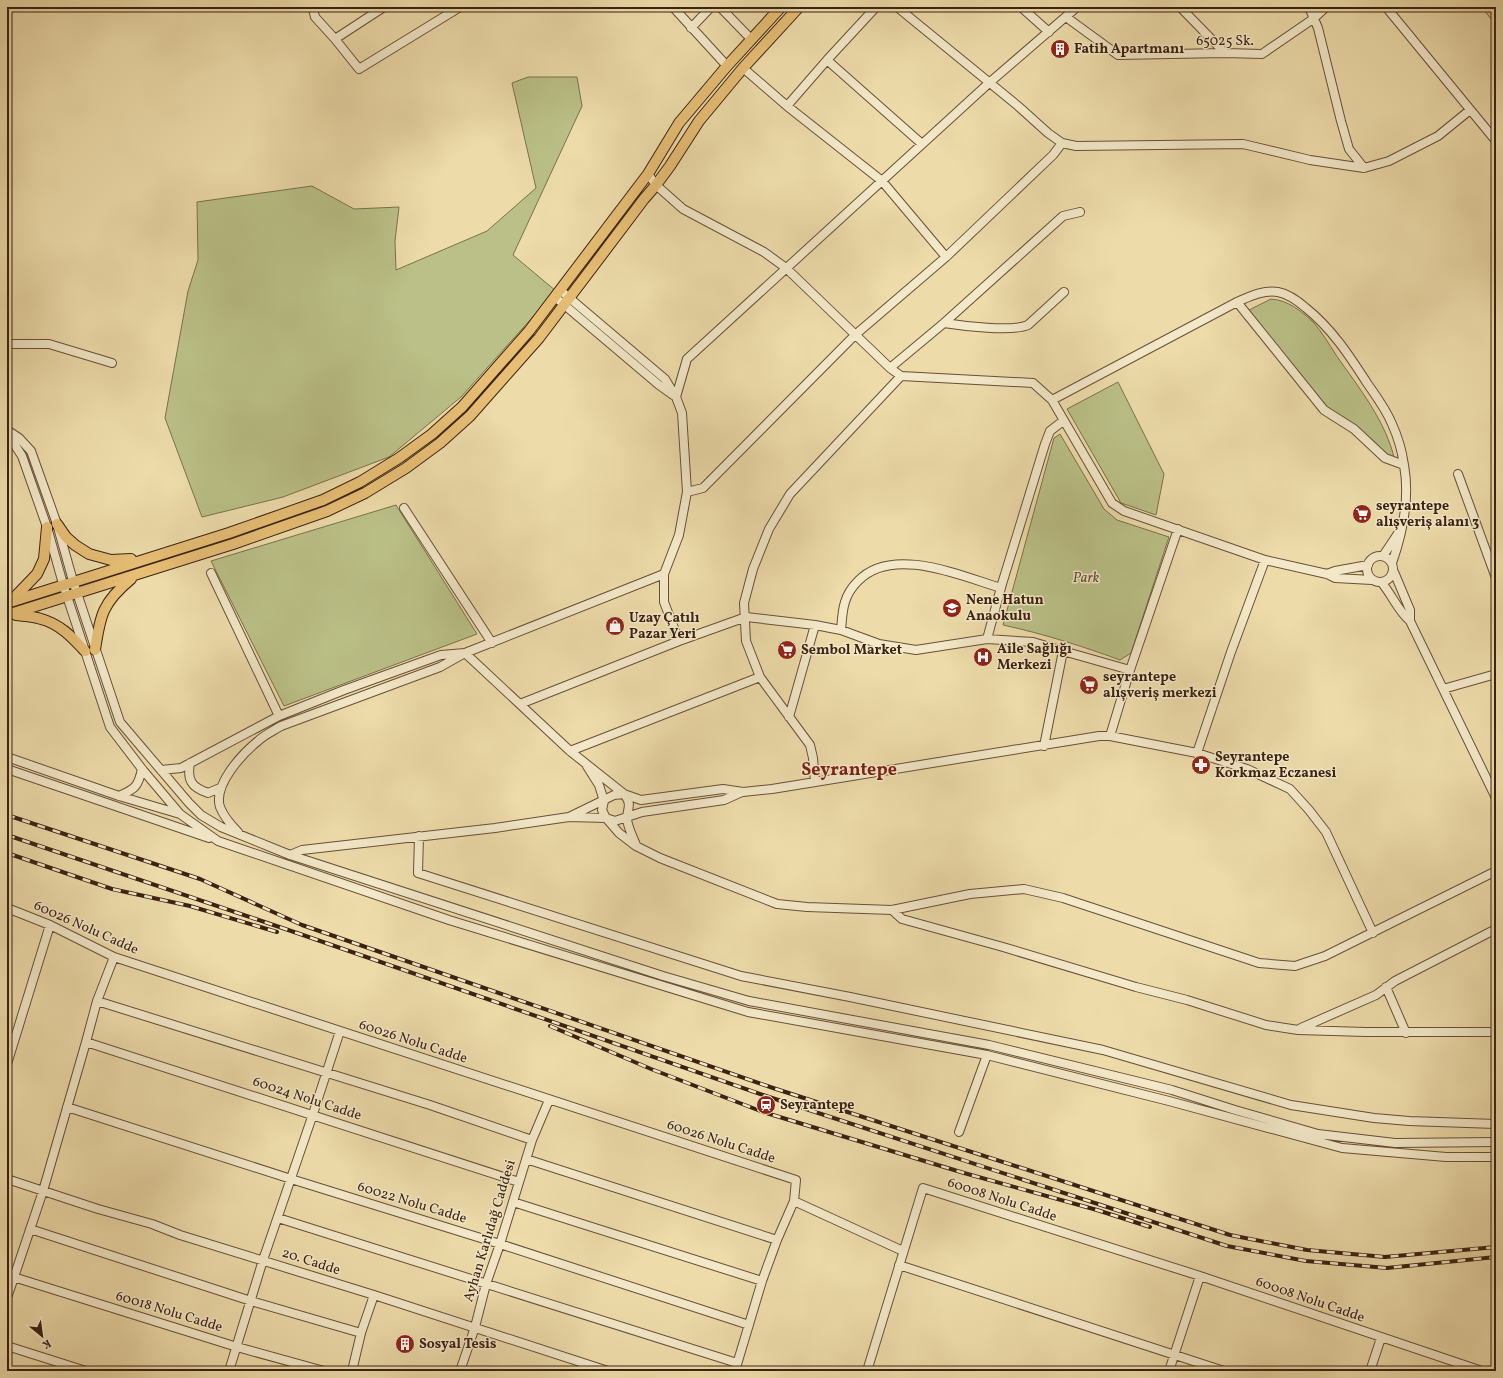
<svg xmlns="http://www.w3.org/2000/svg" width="1503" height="1378" font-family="Vollkorn,serif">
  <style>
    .green { fill: #bac087; stroke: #7a714c }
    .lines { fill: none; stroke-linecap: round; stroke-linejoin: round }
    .minor-casing { stroke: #685037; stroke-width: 10 }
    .major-casing { stroke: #3b2211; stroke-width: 12 }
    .highway-casing { stroke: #3b2211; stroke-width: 12 }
    .minor { stroke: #f3e8c8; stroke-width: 8 }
    .major { stroke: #e6be75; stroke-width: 10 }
    .highway { stroke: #e6be75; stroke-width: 11 }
    .rail-casing { stroke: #3b2211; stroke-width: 4 }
    .rail { stroke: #f3e8c8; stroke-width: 2.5; stroke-dasharray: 8; stroke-linecap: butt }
    .labels { text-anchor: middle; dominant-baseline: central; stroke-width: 3; stroke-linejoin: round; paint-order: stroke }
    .street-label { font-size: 14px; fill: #3b2211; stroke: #f3e8c8 }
    .poi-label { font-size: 14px; font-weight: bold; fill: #3b2211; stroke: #f3e8c8; text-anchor: start }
    .park-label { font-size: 14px; font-style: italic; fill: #5b4a2e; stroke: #f3e8c8 }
    .district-label { font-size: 18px; font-weight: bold; fill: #7a1f14; stroke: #f3e8c8 }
  </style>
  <rect width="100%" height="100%" fill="#eddbaa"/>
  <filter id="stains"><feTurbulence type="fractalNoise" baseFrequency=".005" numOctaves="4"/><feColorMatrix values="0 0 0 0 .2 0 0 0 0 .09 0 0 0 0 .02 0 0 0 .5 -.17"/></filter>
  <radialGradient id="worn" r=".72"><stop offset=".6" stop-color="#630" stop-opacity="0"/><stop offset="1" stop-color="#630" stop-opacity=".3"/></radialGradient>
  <path class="green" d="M528,77h49l5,29 -69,149 43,36 -95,106 -72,60 -106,40 -81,20 -37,-99 23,-127 10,-31 -1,-58 115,-16 42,23 45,-2 -4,34 1,29 91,-39 49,-43 -24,-105z
    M1271,299c17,1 30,12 42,23 9,10 16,22 23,33 23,33 50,66 59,106l-27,-18 -42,-32 -79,-100z
    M1118,382l46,92 -8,41 -35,-12 -54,-94z
    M1060,434l44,75 13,11 52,17 -38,116 -11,7c-38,-14 -76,-26 -117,-35l51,-187z
    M396,505l81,129 -193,72 -73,-145z"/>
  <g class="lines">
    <g class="minor-casing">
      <path id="minor" d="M316,7l-3,2 2,8 20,22 24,30 101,-62
        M673,7l54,59
        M720,7l32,33
        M897,7l121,99 30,27 14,10 14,3 167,-2 67,16 54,8 25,-7 49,-25 32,-26
        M1021,7l28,25
        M1180,7l45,46
        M1309,7l9,21 23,93 8,28 15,19
        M1386,7l110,134
        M1066,17l52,38 107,-2 37,1 51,-35 13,-12
        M691,28l20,-21
        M335,39l49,-32
        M827,60l95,84
        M743,68l44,38 95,75 64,76
        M787,106l40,-46 49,-53
        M648,174l8,11 27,24 81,43 22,16 104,100 11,8
        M560,290l105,89 11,18 6,16 5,79 -8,43 -15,39v28l15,39
        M555,297l104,88 14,10
        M1237,302l87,108 30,19 31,29 19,7
        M944,323c19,3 68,9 84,2l36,-33
        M7,344h42l63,19
        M890,368l54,-45 119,-107 17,-4
        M676,397l11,-38 302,-276 88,-76
        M7,430l12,8 12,13 26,73 16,57 47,141 69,81 12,12 20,12 69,28 373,121 86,25 240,44 183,45 63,20 83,24 77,9 101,-1
        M7,433l15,23 25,71 16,57 47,143 32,42 38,45 38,27 231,79 299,92 239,43 182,46 173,47 104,9h50
        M1458,474l38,104
        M687,492l16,-4 152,-153 91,-78 107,-102 9,-12
        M404,508l88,135
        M1367 569a13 13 0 1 1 26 0a13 13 0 1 1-26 0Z
        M1383,556l18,-27
        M1394,572l16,38v11l86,177
        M211,573l68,143
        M1327,574l8,-3 33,-6
        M1372,580l-37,-2 -8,-4 -62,-14 -141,-49 -12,-8 -60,-103 185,-98c14,-6 25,-12 41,-10 11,2 20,9 28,16 26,21 43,47 61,75 9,13 19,26 25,41 6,13 10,27 12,41 6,33 -1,67 -12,98
        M1382,583c10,12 16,28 28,38
        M841,630c1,-9 1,-19 4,-28 2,-7 7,-15 13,-21 34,-36 103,-5 143,7
        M987,639l15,-55 43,-140 5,-13 13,-10
        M1063,651l67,19
        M1443,689l53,-15
        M520,704l159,-63 67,-24 69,8 26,5 38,14 37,6 71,-11 46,3 30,9 -19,95
        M789,717l26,-92
        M1110,736l87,17 50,16 43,20 19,21 17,22 47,101
        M570,751l190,-74
        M1197,753l34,-101 34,-92
        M7,757l112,39 61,18
        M190,763c-3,17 1,24 18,30l12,-5
        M587,766l12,19 5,16 -2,9 4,8 13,15 17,13 24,12 117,46 30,3 85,3 78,-16 54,-5 39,9 196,65 36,3 30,-10 171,-85
        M7,769l202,69
        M161,770l20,-2 98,-52 65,-26 97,-35 24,-2 105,98 54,43c8,11 4,12 3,24 0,8 6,19 9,27
        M815,782l-2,-24 -3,-13 -50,-68 -14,-36 -2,-38 9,-34 16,-40 21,-35 111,-118 132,7 19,17
        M119,796c16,-7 19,-9 23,-27
        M569,817l45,-22 10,-1 17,6 82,-11 20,3 29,-3 327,-53h11l20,-66 48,-141
        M238,832c-7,-7 -14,-15 -18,-25 -7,-22 22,-53 38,-66 6,-6 15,-10 23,-15l159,-59 25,-14 199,-79
        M419,836l-1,37 323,103 109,21 253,53 188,55 83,13 35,3 87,3
        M290,855l12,-5 193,-22 74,-11 37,1 9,3 27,-9 82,-12 18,-8
        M7,908l43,17 64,32 682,223 -2,21
        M892,910l10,9 101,28 133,40 51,13 79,25 32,5 68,2h130
        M1386,987l20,46
        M97,1001l333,104 102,35
        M1301,1028l75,-33 19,-14 101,-52
        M86,1042l433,140
        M7,1064l43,-139
        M67,1107l224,72 209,65 249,81
        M959,1132l28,-77
        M526,1159l251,81
        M7,1179l91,30 54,15 28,11 194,60 234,76
        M513,1202l249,79
        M278,1218l459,145
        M30,1229l221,72 110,32
        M899,1265l325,106
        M7,1275l230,72 87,24
        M7,1298l36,-107 43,-149 11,-41 17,-44
        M7,1346l79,25
        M229,1371l34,-111 50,-146 27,-83
        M352,1371l9,-38 13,-38
        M460,1371l15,-44 11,-43 14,-40 32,-104 17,-40
        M735,1371l27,-90 15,-41 17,-39 109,50
        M867,1371l56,-183 277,88 282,95
        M1169,1371l31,-95
        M1370,1371l11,-33"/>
    </g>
    <g class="major-casing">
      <path id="major" d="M57,524l9,13 9,8 14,9 22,6 20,-1
        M11,601l26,-27 7,-15 3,-32
        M7,603l222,-70 94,-33 37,-18 39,-24 33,-24 30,-27 67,-76 119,-157 31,-51 48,-57 54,-59
        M7,615l226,-71 94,-33 38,-18 41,-25 34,-25 30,-27 69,-78 105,-139 12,-14 14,-19 29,-45 44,-53 56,-61
        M16,615c8,1 17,1 25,4 19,5 31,18 44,32
        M95,650c5,-35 8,-48 36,-71"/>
    </g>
    <g class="highway-casing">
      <path id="highway" d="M1489,7l7,9"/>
    </g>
    <use href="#minor" class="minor"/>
    <use href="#major" class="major"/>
    <use href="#highway" class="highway"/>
    <g class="rail-casing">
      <path id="rail" d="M7,815l193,64 102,46 471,163 457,147 77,15 78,7 111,-10
        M7,835l293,99 469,163 458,149 79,15 81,7 109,-11
        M7,853l105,36 78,17 87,26
        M550,1026l101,43 112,43 201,61 133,37 53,17"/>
    </g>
    <use href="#rail" class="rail"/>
  </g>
  <defs>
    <g id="building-disc" transform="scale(1)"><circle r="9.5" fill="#8f2418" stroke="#f3e8c8"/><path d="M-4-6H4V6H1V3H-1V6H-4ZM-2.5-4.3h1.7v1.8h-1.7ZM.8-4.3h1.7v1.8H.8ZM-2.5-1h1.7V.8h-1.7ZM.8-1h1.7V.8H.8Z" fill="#fff"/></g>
    <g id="supermarket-disc" transform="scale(1)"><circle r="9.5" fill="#8f2418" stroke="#f3e8c8"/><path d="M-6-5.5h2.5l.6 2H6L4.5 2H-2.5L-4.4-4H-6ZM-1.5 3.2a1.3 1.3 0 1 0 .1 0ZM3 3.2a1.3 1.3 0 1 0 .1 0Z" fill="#fff"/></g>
    <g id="school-disc" transform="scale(1)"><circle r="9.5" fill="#8f2418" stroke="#f3e8c8"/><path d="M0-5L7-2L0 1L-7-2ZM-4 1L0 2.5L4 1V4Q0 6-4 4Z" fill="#fff"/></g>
    <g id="shop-disc" transform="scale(1)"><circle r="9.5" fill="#8f2418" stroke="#f3e8c8"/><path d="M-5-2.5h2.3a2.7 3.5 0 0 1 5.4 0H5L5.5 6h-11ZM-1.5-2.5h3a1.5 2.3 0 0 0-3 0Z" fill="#fff"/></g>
    <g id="hospital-disc" transform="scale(1)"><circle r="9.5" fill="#8f2418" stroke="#f3e8c8"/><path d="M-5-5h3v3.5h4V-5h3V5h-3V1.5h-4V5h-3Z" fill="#fff"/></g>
    <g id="pharmacy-disc" transform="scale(1)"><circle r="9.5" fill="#8f2418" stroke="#f3e8c8"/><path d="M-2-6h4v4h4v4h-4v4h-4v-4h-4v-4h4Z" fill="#fff"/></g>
    <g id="station-disc" transform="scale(1)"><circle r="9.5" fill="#8f2418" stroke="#f3e8c8"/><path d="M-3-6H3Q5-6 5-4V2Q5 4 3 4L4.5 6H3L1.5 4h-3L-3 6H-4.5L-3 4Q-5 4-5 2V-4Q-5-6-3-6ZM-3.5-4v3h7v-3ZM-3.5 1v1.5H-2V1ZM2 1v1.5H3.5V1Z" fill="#fff"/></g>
  </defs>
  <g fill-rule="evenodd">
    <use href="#building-disc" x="1060" y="49"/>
    <use href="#supermarket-disc" x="1362" y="514"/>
    <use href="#school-disc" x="952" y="608"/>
    <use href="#shop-disc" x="615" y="626"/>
    <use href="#supermarket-disc" x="787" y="650"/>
    <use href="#hospital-disc" x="983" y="657"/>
    <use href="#supermarket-disc" x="1089" y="685"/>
    <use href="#pharmacy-disc" x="1201" y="765"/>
    <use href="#station-disc" x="766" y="1105"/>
    <use href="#building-disc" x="405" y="1344"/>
  </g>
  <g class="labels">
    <g class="street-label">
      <text x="1225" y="41">65025 Sk.</text>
      <text transform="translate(86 928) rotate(24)">60026 Nolu Cadde</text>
      <text transform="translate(413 1042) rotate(18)">60026 Nolu Cadde</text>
      <text transform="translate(307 1099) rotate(18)">60024 Nolu Cadde</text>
      <text transform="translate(721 1142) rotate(18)">60026 Nolu Cadde</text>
      <text transform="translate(1002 1200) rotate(18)">60008 Nolu Cadde</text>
      <text transform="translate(412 1203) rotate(17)">60022 Nolu Cadde</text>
      <text transform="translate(490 1231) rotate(-73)">Ayhan Karlıdağ Caddesi</text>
      <text transform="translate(311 1262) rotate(18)">20. Cadde</text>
      <text transform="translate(1310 1300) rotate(19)">60008 Nolu Cadde</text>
      <text transform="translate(169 1312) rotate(17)">60018 Nolu Cadde</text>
    </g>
    <g class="poi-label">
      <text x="1074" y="49">Fatih Apartmanı</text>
      <text x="1376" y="506">seyrantepe<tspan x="1376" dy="16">alışveriş alanı 3</tspan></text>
      <text x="966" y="600">Nene Hatun<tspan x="966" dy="16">Anaokulu</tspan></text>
      <text x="629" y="618">Uzay Çatılı<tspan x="629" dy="16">Pazar Yeri</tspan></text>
      <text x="997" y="649">Aile Sağlığı<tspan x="997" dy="16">Merkezi</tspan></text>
      <text x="801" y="650">Sembol Market</text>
      <text x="1103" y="677">seyrantepe<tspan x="1103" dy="16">alışveriş merkezi</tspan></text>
      <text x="1215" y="757">Seyrantepe<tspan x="1215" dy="16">Korkmaz Eczanesi</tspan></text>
      <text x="780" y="1105">Seyrantepe</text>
      <text x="419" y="1344">Sosyal Tesis</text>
    </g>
    <g class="park-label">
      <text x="1086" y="578">Park</text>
    </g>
    <g class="district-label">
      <text x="849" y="770">Seyrantepe</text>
    </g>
  </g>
  <rect width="1503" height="1378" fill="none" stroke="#eddbaa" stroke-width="24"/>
  <rect x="8" y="8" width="1487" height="1362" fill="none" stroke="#3b2211" stroke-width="2"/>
  <rect x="12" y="12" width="1479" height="1354" fill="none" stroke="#3b2211"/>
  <g transform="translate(42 1336) rotate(151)" stroke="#f3e8c8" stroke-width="3" paint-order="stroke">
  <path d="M0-3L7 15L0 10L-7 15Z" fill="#3b2211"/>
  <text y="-6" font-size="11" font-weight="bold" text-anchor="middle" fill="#3b2211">K</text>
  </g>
  <rect width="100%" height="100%" filter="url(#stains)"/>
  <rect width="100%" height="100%" fill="url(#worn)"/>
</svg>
